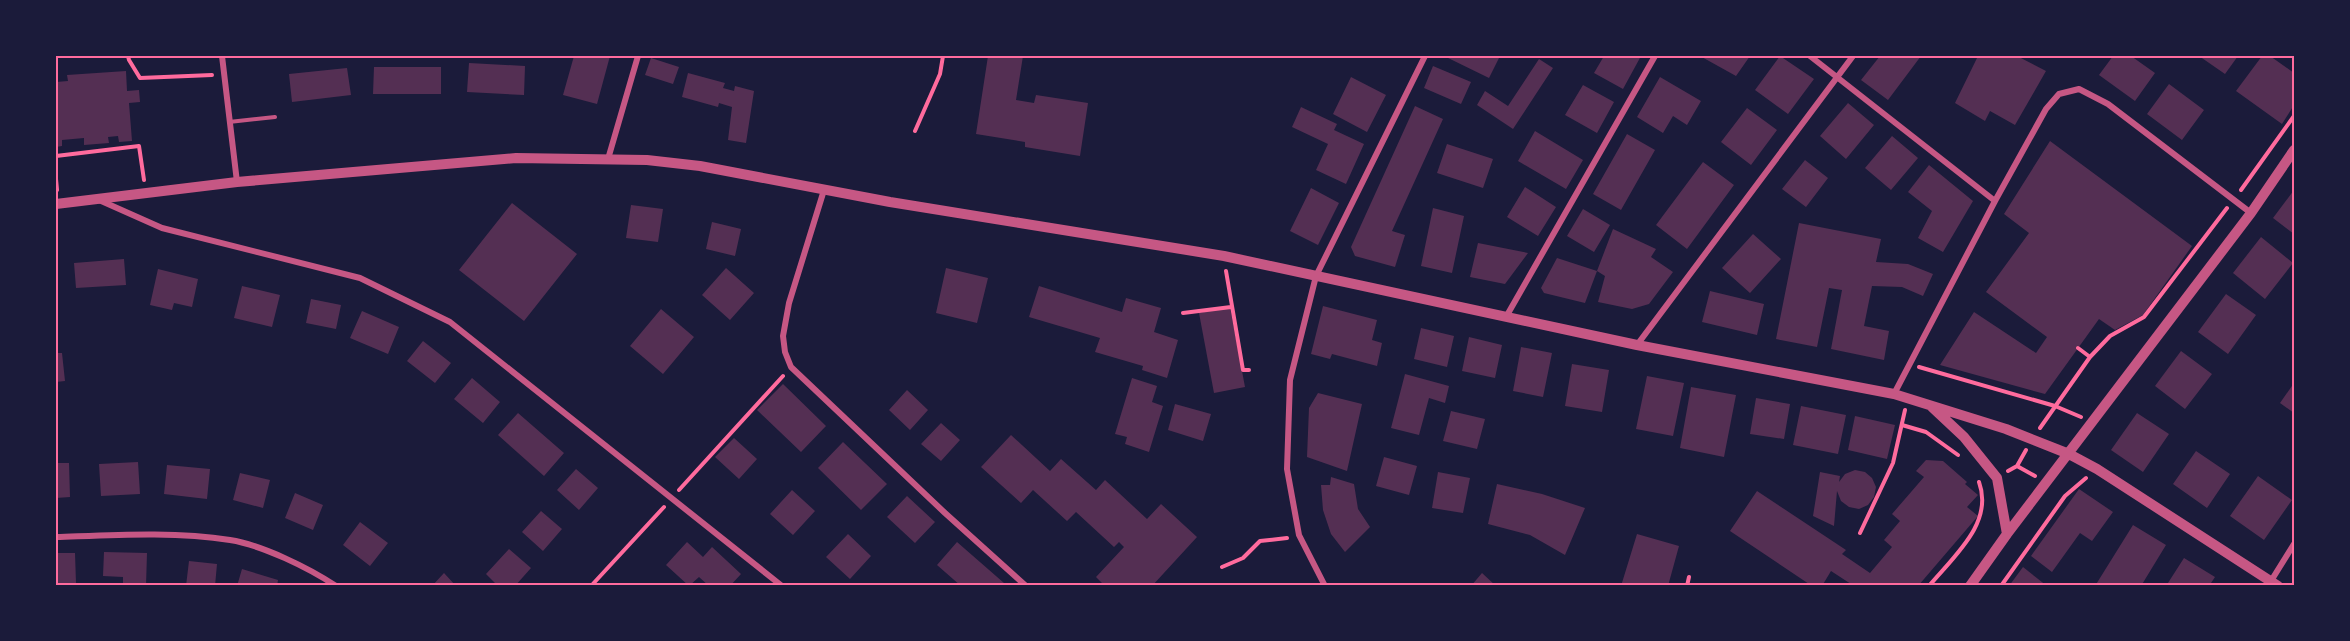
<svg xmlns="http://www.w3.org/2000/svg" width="2350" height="641" font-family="Georgia,serif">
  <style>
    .building { fill: #542f53 }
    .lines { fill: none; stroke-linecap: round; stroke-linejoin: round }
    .path { stroke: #ff6b9d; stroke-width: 4 }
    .service { stroke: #c65784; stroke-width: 4 }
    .minor { stroke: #c65784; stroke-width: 6 }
    .tertiary { stroke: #c65784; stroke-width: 10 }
    .neatline { fill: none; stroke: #ff6b9d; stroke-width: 2 }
  </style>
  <rect width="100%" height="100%" fill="#1b1b3a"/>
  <path class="building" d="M574,56h36l-13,48 -34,-9z
    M988,56h35l-7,44 18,3 2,-8 52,8 -8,53 -55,-9v-5l-49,-8z
    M1444,56h56l-11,22z
    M1604,56h37l-18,33 -29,-16z
    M1700,56h50l-14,20z
    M1780,56l34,23 -26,35 -33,-24z
    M1880,56h41l-33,44 -27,-20z
    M1978,56h39l29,15 -31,54 -25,-14 -5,10 -30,-18z
    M2113,56h18l24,17 -20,28 -36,-26z
    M2199,56h39l-13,18z
    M2262,56h8l24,17v32l-12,19 -46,-33z
    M651,58l28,9 -6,17 -28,-9z
    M1539,59l14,9 -40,61 -36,-24 8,-14 23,15z
    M469,63l56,3 -1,29 -57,-3z
    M1433,66l38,16 -10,22 -37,-16z
    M374,67h67v27h-68z
    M347,68l4,27 -59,7 -3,-28z
    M126,71l1,20 12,-1 1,12 -11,1 3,38 -13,1 -1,-6 -10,1 1,6 -25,2v-7l-22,2v6l-6,1v-65l12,-1 -1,-6z
    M688,73l37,10 -2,5 11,3 1,-5 19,5 -8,52 -18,-3 4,-33 -13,-4 -1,4 -36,-10z
    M1351,77l35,18 -19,37 -34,-18z
    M1660,77l41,24 -14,24 -14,-9 -10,17 -26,-16z
    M2169,84l35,26 -22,30 -35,-26z
    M1583,85l31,17 -17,31 -32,-18z
    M1848,103l26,22 -28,34 -26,-23z
    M1415,106l28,13 -51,112 13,4 -10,32 -40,-11 -4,-9z
    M1301,107l36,17 -3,6 30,14 -18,40 -30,-14 12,-26 -36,-17z
    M1747,108l30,22 -26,35 -30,-23z
    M1535,131l48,29 -17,29 -48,-28z
    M1627,134l28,16 -34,60 -28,-16z
    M1892,136l26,22 -27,32 -26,-22z
    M2050,141l142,105 -49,69 -28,15 -16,-11 -54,75 -105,-29 34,-53 62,41 11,-16 -61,-45 43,-59 -25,-19z
    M1447,144l46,15 -10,29 -46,-15z
    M1805,160l23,18 -22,29 -24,-18z
    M1703,162l31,23 -47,64 -31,-24z
    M1929,165l44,36 -30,51 -25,-14 14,-27 -24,-19z
    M1525,187l31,20 -18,29 -31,-19z
    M1311,188l28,15 -21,42 -28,-14z
    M2294,190v44l-21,-16z
    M512,203l65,51 -53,67 -65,-51z
    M631,205l32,4 -5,33 -32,-4z
    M1433,208l31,8 -12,57 -31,-7z
    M1583,209l27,16 -16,27 -27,-16z
    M712,222l29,7 -6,27 -29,-7z
    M1799,223l82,16 -5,23 32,2 25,10 -10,22 -21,-9 -30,-1 -8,40 25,5 -5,29 -53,-11 11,-59 -13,-2 -12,59 -41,-8z
    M1613,229l43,20 -5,8 22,15 -24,32 -17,5 -34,-7 7,-26 -8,-5 -12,32 -41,-10 -3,-5 16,-30 40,13z
    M1753,234l28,25 -31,34 -28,-25z
    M2261,237l32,26 -28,36 -32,-26z
    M1478,243l50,10 -23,31 -35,-7z
    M124,259l2,26 -50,3 -2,-25z
    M726,268l28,25 -24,27 -28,-25z
    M946,268l42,10 -11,45 -41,-10z
    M158,269l40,10 -6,28 -18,-4 -2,7 -22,-5z
    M242,286l38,9 -8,32 -38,-9z
    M1039,286l83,26 4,-14 35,10 -7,24 24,8 -11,38 -25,-8 1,-4 -48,-14 5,-14 -71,-21z
    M1710,291l54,13 -7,31 -55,-13z
    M2226,294l30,21 -28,39 -30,-22z
    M311,299l30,6 -5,24 -30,-6z
    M1323,306l54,14 -5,20 10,3 -5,23 -45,-12 -2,5 -19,-5z
    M1230,307l15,80 -31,6 -15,-80z
    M661,309l33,28 -31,37 -33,-28z
    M362,311l37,16 -11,27 -38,-16z
    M1421,328l33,8 -7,31 -33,-8z
    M1469,337l33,8 -7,33 -33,-7z
    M423,341l28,22 -16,20 -28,-22z
    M1521,347l31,6 -9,44 -30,-6z
    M2181,351l31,23 -27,35 -30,-23z
    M56,353h6l3,28 -9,1z
    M1572,364l37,6 -7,42 -37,-6z
    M1405,374l44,12 -4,17 -16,-5 -10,37 -28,-7z
    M1647,376l37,7 -11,53 -37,-7z
    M472,378l28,24 -17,21 -29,-24z
    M1132,378l25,8 -5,16 11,4 -14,46 -24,-8 2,-7 -12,-3z
    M2294,383v30l-14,-10z
    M783,384l43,42 -25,26 -44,-42z
    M1691,387l45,8 -12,62 -44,-9z
    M907,390l21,20 -18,20 -21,-20z
    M1318,393l44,11 -15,67 -40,-14 2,-49z
    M1756,398l34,6 -6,35 -34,-5z
    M1175,404l36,10 -8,27 -35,-11z
    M1801,406l45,9 -8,39 -45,-9z
    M1451,411l34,8 -8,30 -34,-8z
    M518,413l46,40 -20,23 -46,-41z
    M2137,413l32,21 -26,38 -32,-22z
    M1855,416l40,9 -8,34 -39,-9z
    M941,423l19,17 -19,21 -20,-17z
    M1011,435l39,36 11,-12 35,31 9,-10 42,39 14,-15 36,33 -45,49h-47l-9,-9 28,-30 -5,-5 -5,5 -38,-35 -9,9 -34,-31 -12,13 -40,-36z
    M734,438l23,21 -18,20 -24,-22z
    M843,442l44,42 -26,26 -43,-42z
    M2196,451l34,23 -23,34 -34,-24z
    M1384,457l33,9 -8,29 -33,-9z
    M1926,460l17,1 24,21 -2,2 13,11 -11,12 11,9 -60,70h-64l-23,-15 -9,15h-10l-82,-55 27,-40 89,59 -4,4 28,19 22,-26 -8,-7 16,-19 -8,-7 32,-37 -8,-6z
    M138,462l2,32 -39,2 -2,-32z
    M56,463h13l1,34 -14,1z
    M167,465l43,4 -3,30 -43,-5z
    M576,469l22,19 -19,22 -22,-20z
    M1855,470l10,2 7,6 4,9 -2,10 -6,8 -9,4 -10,-2 -8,-6 -4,-10 -3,35 -21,-10 7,-44 20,4 -1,6 6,-8z
    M1438,472l32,6 -7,35 -31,-5z
    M240,473l30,7 -7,28 -30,-8z
    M2258,476l34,24 -28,40 -34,-24z
    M1331,477l23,7 4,25 12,18 -25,25 -14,-18 -8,-24 -2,-25h9z
    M1497,484l45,10 43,14 -20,47 -35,-20 -42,-11z
    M2079,489l34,23 -21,29 -12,-8 -28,39 -21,-16z
    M792,490l23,21 -22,24 -23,-21z
    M295,493l28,12 -10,25 -28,-12z
    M907,496l28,26 -20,21 -28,-26z
    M541,511l21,18 -19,22 -21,-19z
    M360,522l28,21 -18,23 -27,-21z
    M2133,525l33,20 -25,41h-46z
    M848,534l23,22 -21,23 -24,-22z
    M1637,534l42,12 -11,40h-47z
    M687,542l16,15 9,-10 29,27 -11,12h-21l-10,-9 -10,9 -23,-21z
    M957,542l47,41 -2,3h-41l-24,-21z
    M509,549l22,19 -16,18h-17l-12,-12z
    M104,552l43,1 -1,33h-23v-9l-20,-1z
    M56,553h19l1,30 -20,1z
    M2184,558l31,19 -6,9h-43z
    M189,561l28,3 -2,22h-29z
    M2023,567l24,19h-38z
    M242,569l36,11 -1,6h-40z
    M444,573l12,13h-24z
    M1482,573l14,13h-25z"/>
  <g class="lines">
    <path class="path" d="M128,56l1,4 11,18 72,-3
      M915,131l25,-57 3,-18
      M56,156l83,-10 5,34
      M56,179l1,11
      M2241,190l53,-74
      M1226,271l17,99h6
      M1183,313l48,-6
      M2078,348l12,9
      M1919,367l136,39 26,11
      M1902,425l24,7 32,23
      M2040,428l50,-71 20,-21 34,-19 83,-109
      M2017,466l18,10
      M2008,471l9,-5 9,-16
      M679,490l104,-114
      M1860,533l33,-70 12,-53
      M1222,567l21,-9 17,-17 27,-3
      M591,586l73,-79
      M1687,586l2,-9
      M1929,586c25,-30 65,-63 50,-104
      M2001,586l64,-90 21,-18"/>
    <path class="service" d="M229,122l46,-5"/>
    <path class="minor" d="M222,56l15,126
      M1810,56l185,145
      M608,159l30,-103
      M824,190l-35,113 -6,33 2,16 6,15 154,146 81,73
      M99,200l63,28 198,50 90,44 332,264
      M1506,317l149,-261
      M1637,345l216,-289
      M1894,394l101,-193 51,-92 13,-15 20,-5 29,15 143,109
      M56,537c57,-2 118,-6 174,3 32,5 79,28 106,46
      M2271,581l23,-37
      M1325,586l-26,-51 -12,-66 3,-89 26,-104 109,-220"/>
    <path class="tertiary" d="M56,204l181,-22 279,-24 131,2 53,6 190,36 334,54 413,89 257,49 112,35 63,25 28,15 181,117
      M1932,407l32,30 33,41 10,56
      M1970,586l37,-52 244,-321 43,-63"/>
  </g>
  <rect width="2350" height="641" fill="none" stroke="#1b1b3a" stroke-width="114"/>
  <rect x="57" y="57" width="2236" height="527" class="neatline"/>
</svg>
